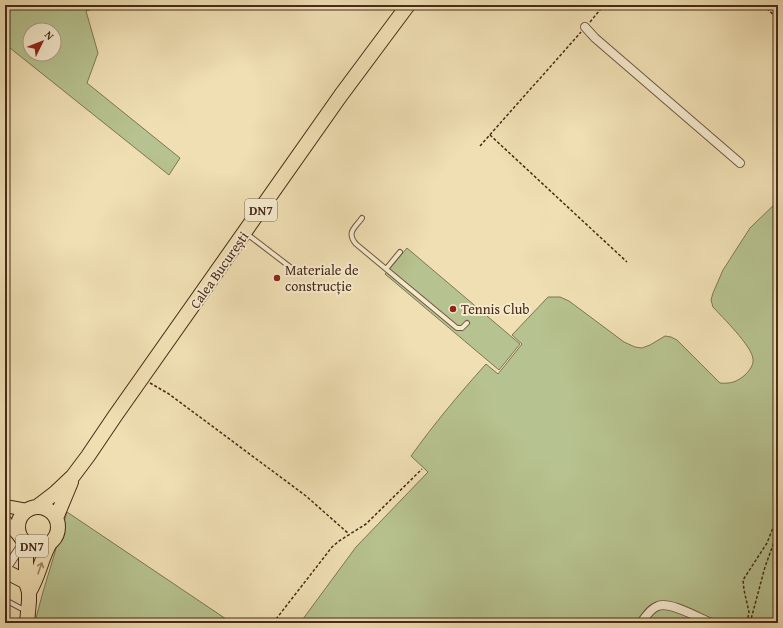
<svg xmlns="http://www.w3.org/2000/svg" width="783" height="628" font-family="'Gentium Book Plus',serif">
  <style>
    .green { fill: #b6c28f; stroke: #7e7653; fill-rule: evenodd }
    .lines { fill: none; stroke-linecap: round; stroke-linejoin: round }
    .lane-casing { stroke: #71573e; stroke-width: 6 }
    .street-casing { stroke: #71573e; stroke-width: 10 }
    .primary-casing { stroke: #472a17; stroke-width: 14 }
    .highway-casing { stroke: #472a17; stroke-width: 16 }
    .path { stroke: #472a17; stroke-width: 1.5; stroke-dasharray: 3 2; stroke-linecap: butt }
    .lane { stroke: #f5eace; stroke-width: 4 }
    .street { stroke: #f5eace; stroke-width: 8 }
    .primary { stroke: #efdfb3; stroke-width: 12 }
    .highway { stroke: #efdfb3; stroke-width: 14 }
    .oneway { stroke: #9b8465 }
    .poi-dot { fill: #8f2418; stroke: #f5eace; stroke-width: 1.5 }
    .labels { text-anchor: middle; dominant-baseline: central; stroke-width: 4; stroke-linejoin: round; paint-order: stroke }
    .shield { fill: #f5eace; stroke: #7b644e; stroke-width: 1 }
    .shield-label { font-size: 13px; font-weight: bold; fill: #472a17 }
    .street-label { font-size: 14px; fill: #472a17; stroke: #f5eace }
    .poi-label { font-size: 14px; fill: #472a17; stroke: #f5eace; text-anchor: start }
  </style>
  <rect width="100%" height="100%" fill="#efdfb3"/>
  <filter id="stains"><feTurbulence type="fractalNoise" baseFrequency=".005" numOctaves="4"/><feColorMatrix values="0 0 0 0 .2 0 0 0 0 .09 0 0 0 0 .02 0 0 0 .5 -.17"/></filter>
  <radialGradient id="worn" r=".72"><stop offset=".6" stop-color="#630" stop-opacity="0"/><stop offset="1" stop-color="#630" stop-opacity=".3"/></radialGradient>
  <path class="green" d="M5,5h100l-19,6 12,42 -11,30 93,75 -11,17 -164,-131zM30,30h24v24h-24z
    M778,201v422h-478l56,-76 72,-75 -17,-16c23,-32 48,-62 75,-92l12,10 24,-30 -10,-9 36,-38h12l9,4 55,41 11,5 7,1 8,-3 15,-9 6,1 6,3 43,43c10,1 17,-1 25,-8 4,-4 9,-10 8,-16 -1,-13 -31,-42 -40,-52l-2,-7 2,-7 10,-23 27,-42z
    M407,248l113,96 -21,26 -114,-96z
    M67,512l165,111h-196v-5l7,-26z"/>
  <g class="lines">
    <g class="lane-casing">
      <path id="lane" d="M362,218c-7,10 -16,14 -6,26l101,84h5l5,-5
        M247,234l51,39
        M386,269l14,-17
        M9,602l17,9"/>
    </g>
    <g class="street-casing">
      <path id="street" d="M585,27l10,11 145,125
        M5,570l19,-28
        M641,623c4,-6 10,-15 17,-17 12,-5 41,12 53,17"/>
    </g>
    <g class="primary-casing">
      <path id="primary" d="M5,506l22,4
        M5,521l15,16"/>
    </g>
    <g class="highway-casing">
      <path id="highway" d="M38,506l17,-13 18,-17 15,-20 27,-40 226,-321 67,-90
        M18 527a20 20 0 1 1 40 0a20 20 0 1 1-40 0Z
        M56,518l15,-36
        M26,543v39l3,10v9l-2,22
        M5,571l21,11
        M29,592c10,-15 12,-34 21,-49"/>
    </g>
    <path class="path" d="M763,5l15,14
      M590,22l14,-17
      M490,135l137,127
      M480,146l101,-114
      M150,383l19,11 137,102 43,38
      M273,623l59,-76 7,-6 27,-17 56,-55
      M747,623l2,-11 -5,-22 -1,-10 24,-37 11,-28
      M750,623l15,-56 13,-36"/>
    <use href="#lane" class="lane"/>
    <use href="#street" class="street"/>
    <use href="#primary" class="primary"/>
    <use href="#highway" class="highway"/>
  </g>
  <defs><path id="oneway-shaft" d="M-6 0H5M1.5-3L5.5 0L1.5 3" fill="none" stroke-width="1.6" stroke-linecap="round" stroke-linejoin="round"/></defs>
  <use class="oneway" href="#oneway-shaft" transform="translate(40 568) rotate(-71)"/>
  <g class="poi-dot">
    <circle cx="277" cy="278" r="4"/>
    <circle cx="453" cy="309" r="4"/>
  </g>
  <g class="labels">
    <g class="shield">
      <rect x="245" y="199" width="32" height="22" rx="3"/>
      <rect x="16" y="535" width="32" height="22" rx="3"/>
    </g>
    <g class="shield-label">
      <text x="261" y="210">DN7</text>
      <text x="32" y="546">DN7</text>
    </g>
    <g class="street-label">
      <text transform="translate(219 270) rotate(-55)">Calea București</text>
    </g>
    <g class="poi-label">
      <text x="285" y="270">Materiale de<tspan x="285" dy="16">construcție</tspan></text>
      <text x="461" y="309">Tennis Club</text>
    </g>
  </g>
  <rect width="783" height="628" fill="none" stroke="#efdfb3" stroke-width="20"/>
  <rect x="6" y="6" width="771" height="616" fill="none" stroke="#472a17" stroke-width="2"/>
  <rect x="10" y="10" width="763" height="608" fill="none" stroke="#472a17"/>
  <g transform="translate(42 42) rotate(47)"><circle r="19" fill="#f5eace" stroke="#af9d85"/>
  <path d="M0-3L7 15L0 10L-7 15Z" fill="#8f2418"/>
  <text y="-6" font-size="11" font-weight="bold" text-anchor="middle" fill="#472a17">N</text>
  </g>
  <rect width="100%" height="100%" filter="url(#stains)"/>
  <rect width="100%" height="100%" fill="url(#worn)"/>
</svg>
